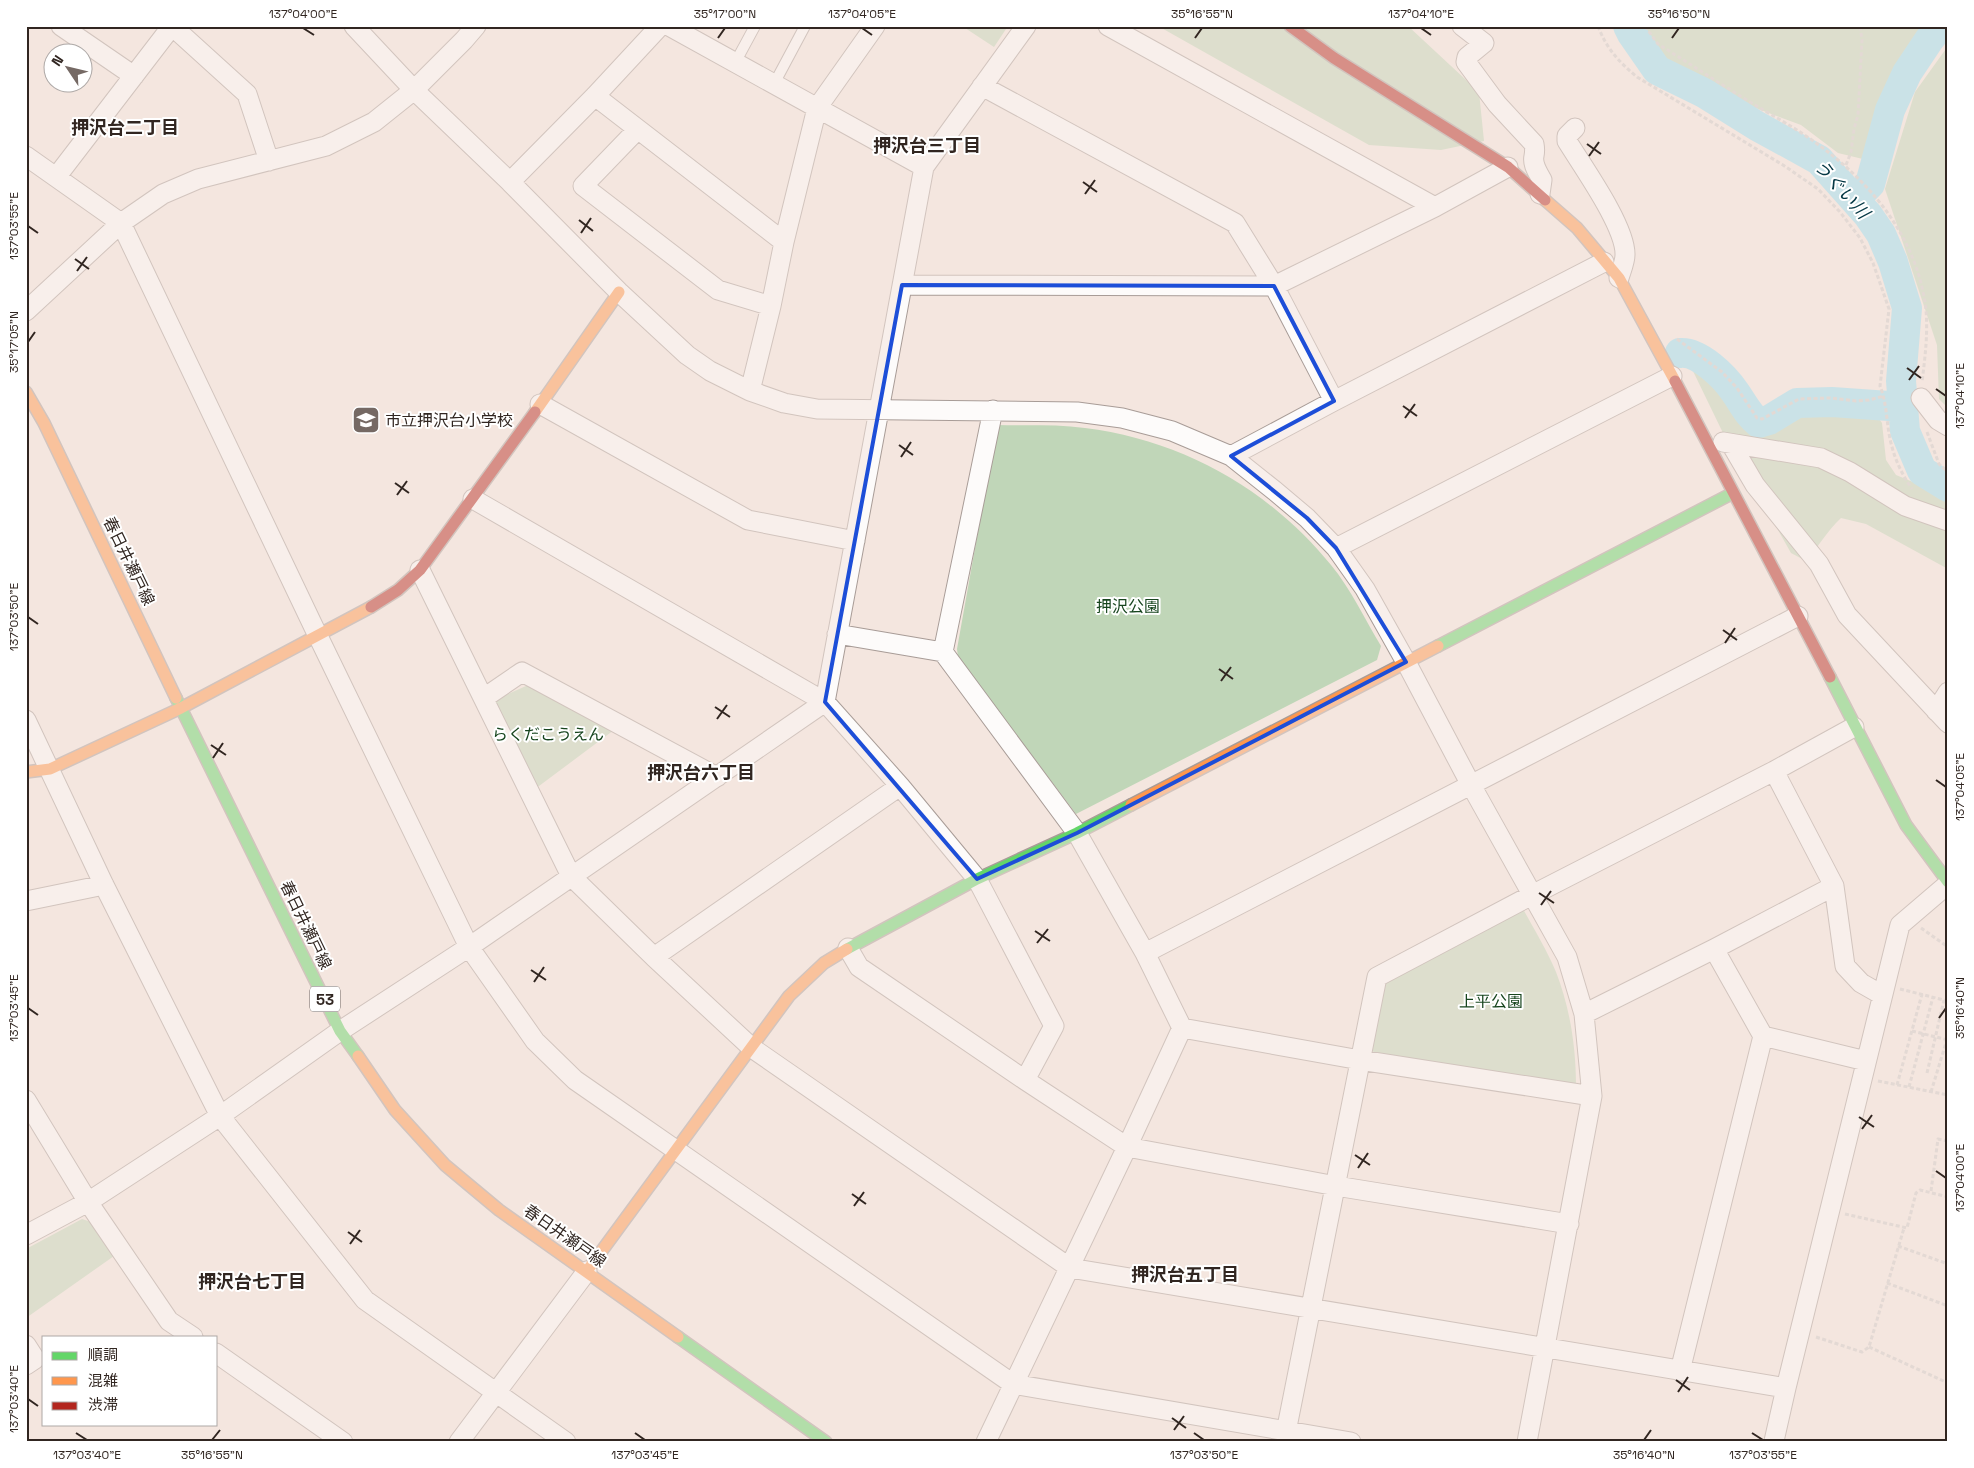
<svg xmlns="http://www.w3.org/2000/svg" width="1974" height="1468" font-family="'Space Grotesk','Noto Sans JP',sans-serif">
  <style>
    .green { fill: #c0d6b8 }
    .lines { fill: none; stroke-linecap: round; stroke-linejoin: round }
    .river { stroke: #98def2; stroke-width: 30 }
    .lane-casing { stroke: #a89c97; stroke-width: 12 }
    .street-casing { stroke: #a89c97; stroke-width: 21 }
    .fast-casing { stroke: #a89c97; stroke-width: 14 }
    .slow-casing { stroke: #a89c97; stroke-width: 14 }
    .jam-casing { stroke: #a89c97; stroke-width: 14 }
    .path { stroke: #cec9c7; stroke-width: 3; stroke-dasharray: 4 2.5; stroke-linecap: butt }
    .lane { stroke: #fdfbfa; stroke-width: 10 }
    .street { stroke: #fdfbfa; stroke-width: 19 }
    .fast { stroke: #63d668; stroke-width: 11 }
    .slow { stroke: #ff974d; stroke-width: 11 }
    .jam { stroke: #b3261e; stroke-width: 11 }
    .marked { fill: none; stroke: #1d4ed8; stroke-width: 4; stroke-linejoin: round }
    .ticks { fill: none; stroke: #312621; stroke-width: 2 }
    .labels { text-anchor: middle; dominant-baseline: central; stroke-width: 4; stroke-linejoin: round; paint-order: stroke }
    .shield { fill: #fff; stroke: #6f6764; stroke-width: 1 }
    .shield-label { font-size: 15px; font-weight: bold; fill: #312621 }
    .poi-label { font-size: 16px; fill: #312621; stroke: #fff; text-anchor: start }
    .street-label { font-size: 16px; fill: #312621; stroke: #fff }
    .park-label { font-size: 16px; fill: #17451e; stroke: #fff }
    .neighbourhood-label { font-size: 18px; font-weight: bold; fill: #312621; stroke: #fff }
    .water-label { font-size: 18px; font-style: italic; fill: #053845; stroke: #fff }
    .neatline { fill: none; stroke: #312621; stroke-width: 2 }
    .ticks-label { font-size: 12px; text-anchor: middle; fill: #312621 }
  </style>
  <rect width="100%" height="100%" fill="#f4e6df"/>
  <path class="green" d="M962,26h46l-14,21z
    M1158,26h250l71,66 5,49 -43,9 -72,-5z
    M1637,26h293l-34,43 -13,46 -16,45 -29,-7 -37,-28 -72,-27 -46,-22 -34,-28z
    M1948,46v362l-9,-9 -2,-54 -52,-156 30,-97z
    M1699,363h8l35,36 17,11 99,-3 15,3 9,13 4,37 10,15 17,7 35,-8v95l-82,-45 -25,-6c-14,13 -23,29 -35,43l-15,-8 -68,-120 -31,-64z
    M997,425c29,1 59,-1 88,3 97,12 184,61 246,137 20,24 34,55 50,81l-4,14 -301,154 -118,-157 -1,-8z
    M526,686h7l81,44 -79,59 -40,-83 2,-7z
    M1522,907c12,22 25,43 34,65 14,36 20,75 20,114l-202,-33 -3,-6 13,-67z
    M82,1219l9,3 23,34 -88,62v-69z"/>
  <g class="lines">
    <path class="river" d="M1628,26l4,8 25,36 47,23 53,33 62,34 49,55 13,19 12,28 14,46 -6,73 4,50 17,40 26,16
      M1855,199l15,-15 20,-74 17,-37 22,-33 11,-14
      M1680,353c19,-2 45,24 55,39 8,11 13,23 24,31l10,-3 28,-17 35,-1 71,5"/>
    <g class="lane-casing">
      <path id="lane" d="M735,63l20,-37
        M774,84l31,-58"/>
    </g>
    <g class="street-casing">
      <path id="street" d="M61,26l73,50
        M172,26l75,68 22,67
        M354,26l60,64 96,92 109,110 68,63 23,16 40,20 34,12 33,6 260,3 45,6 50,13 59,25 44,35 32,27 29,30 29,41 41,73 65,123 96,172 17,57 8,82 -65,346
        M669,26l255,141
        M1108,26l327,181
        M1462,26l22,17 -17,14 -1,5 31,42 37,40c1,5 1,7 0,12 -2,9 4,16 8,24l-2,14
        M982,86l253,137 39,63 60,115
        M595,96l189,146
        M1575,128l-8,8v5c16,26 59,86 58,114 0,7 -4,16 -6,23
        M637,130l-54,56 135,104 53,16
        M26,156l95,67 197,413 151,311 66,94 40,39 438,304 338,58
        M57,176l115,-150
        M510,182l85,-86 65,-70
        M902,285l372,1 161,-79 73,-40
        M26,311l95,-88 42,-29 35,-15 128,-33 48,-24 40,-32 50,-50 12,-14
        M750,391l21,-85 13,-64 33,-134 58,-82
        M1921,398l17,22 10,6
        M540,404l208,116 107,21
        M1723,442l98,16 29,14 55,34 43,15
        M1731,444l24,41 64,79 28,51 101,108
        M1231,456l103,-55 270,-139
        M473,499l352,203 75,84 77,93 77,147 -29,54
        M1336,548l336,-172
        M420,570l151,306 83,81 98,91 318,220 716,120
        M837,634l106,18 134,181 68,120 37,75 -55,119 -141,295
        M943,652l50,-242
        M484,698l38,-26 195,105
        M1936,711l12,-19
        M26,720l78,165 116,231 145,184 201,142
        M1774,771l60,115 11,80 16,17 21,12
        M26,901l78,-16
        M848,948l11,19 166,113 102,67 209,39 233,38
        M1145,953l653,-337
        M654,957l246,-171
        M1584,1014l130,-65 120,-63
        M1182,1028l178,32 232,36
        M1763,1036l103,25
        M26,1100l62,102 81,119 24,16
        M26,1235l62,-33 132,-86 120,-85 129,-84 356,-245 99,-535 102,-141
        M26,1345l9,14 -9,6
        M216,1353l127,89
        M1680,1371l83,-335 -49,-87
        M1774,1441l12,-53 114,-463 48,-41
        M459,1442l128,-171
        M1284,1442l93,-465 155,-82 242,-124 80,-44"/>
    </g>
    <g class="fast-casing">
      <path id="fast" d="M1438,646l295,-153
        M1830,677l76,148 42,57
        M176,698l164,333 18,25
        M847,949l130,-70 100,-46 54,-28
        M678,1337l148,105"/>
    </g>
    <g class="slow-casing">
      <path id="slow" d="M1545,200l32,28 42,50 56,103
        M26,392l18,31 132,275
        M535,412l84,-120
        M26,772l24,-3 131,-61 190,-101
        M1131,805l307,-159
        M358,1056l37,54 50,55 54,45 179,127
        M587,1271l202,-275 35,-33 23,-14"/>
    </g>
    <g class="jam-casing">
      <path id="jam" d="M1290,26l44,32 174,109 37,33
        M1675,381l155,296
        M371,607l27,-17 22,-20 115,-158"/>
    </g>
    <path class="path" d="M1598,26c8,22 21,36 39,51l146,88 35,24 22,23 20,26 13,25 16,46 -9,77c8,20 6,41 12,61 4,15 11,29 20,42
      M1645,26l13,18c32,20 64,41 97,61 20,12 42,24 61,38 56,40 102,96 110,167 2,24 -1,48 -4,72
      M1846,165l5,-13 3,-23 4,-14 4,-75 -2,-14
      M1677,339l45,33 15,16 20,30 5,1 37,-20 31,-1 26,3 13,-1 15,-4
      M1927,432l12,32 9,8
      M1921,928l27,19
      M1900,989l48,12
      M1912,1031l36,9
      M1927,1073l17,-73
      M1878,1081l70,14
      M1897,1085l25,-91
      M1909,1087l24,-90
      M1931,1092l17,-56
      M1931,1191l7,-52 10,2
      M1845,1214l62,14 9,-35 4,-3 28,7
      M1898,1246l50,18
      M1887,1283l61,23
      M1816,1337l46,15 7,-5 35,-119
      M1869,1347l79,36"/>
    <use href="#lane" class="lane"/>
    <use href="#street" class="street"/>
    <use href="#fast" class="fast"/>
    <use href="#slow" class="slow"/>
    <use href="#jam" class="jam"/>
  </g>
  <path d="M0 0H1974V1468H0ZM902,285l372,1 60,115 -103,55 76,62 29,30 70,114 -329,171 -100,46 -152,-177z" fill="#f4e6df" fill-opacity=".55" fill-rule="evenodd"/>
  <path class="marked" d="M902,285l372,1 60,115 -103,55 76,62 29,30 70,114 -329,171 -100,46 -152,-177z"/>
  <path class="ticks" d="M303,28l11,7M862,28l10,7M1421,28l10,7M718,38l7,-10M1195,38l7,-10M1672,38l7,-10M1587,144l14,10M1589,156l10,-14M1083,182l14,10M1085,194l10,-14M579,220l14,11M28,226l10,7M581,233l10,-15M75,259l14,10M77,271l10,-14M28,342l7,-10M1907,368l14,10M1909,380l10,-14M1936,389l10,7M1403,406l14,10M1405,418l10,-14M899,445l14,10M901,457l10,-15M395,483l14,10M397,495l10,-14M28,617l10,7M1723,630l14,10M1725,643l10,-15M1219,669l14,10M1221,681l10,-14M715,707l15,10M717,719l10,-14M211,745l15,10M213,758l10,-15M1936,780l10,7M1539,893l15,10M1541,905l10,-14M1035,931l15,10M1037,943l11,-14M531,970l15,10M534,982l10,-15M28,1008l10,7M1939,1018l7,-10M1859,1117l15,10M1862,1129l10,-14M1355,1155l15,10M1358,1168l10,-15M1936,1171l10,7M852,1194l14,10M854,1206l10,-14M348,1232l14,10M350,1244l10,-14M1676,1380l14,10M1678,1392l10,-15M28,1399l10,7M1172,1418l14,10M1174,1430l10,-14M76,1433l11,7M635,1433l10,7M1194,1433l10,7M1752,1433l11,7M212,1440l8,-10M1644,1440l7,-10"/>
  <defs>
    <g id="school-square" transform="scale(1.4375)"><rect x="-9" y="-9" width="18" height="18" rx="4" fill="#756964" stroke="#fff"/><path d="M0-5L7-2L0 1L-7-2ZM-4 1L0 2.5L4 1V4Q0 6-4 4Z" fill="#fff"/></g>
  </defs>
  <g fill-rule="evenodd">
    <use href="#school-square" x="366" y="420"/>
  </g>
  <g class="labels">
    <rect class="shield" x="310" y="986.5" width="30" height="25" rx="4"/>
    <g class="shield-label">
      <text x="325" y="999">53</text>
    </g>
    <g class="poi-label">
      <text x="385" y="420">市立押沢台小学校</text>
    </g>
    <g class="street-label">
      <text transform="translate(129 561) rotate(64)">春日井瀬戸線</text>
      <text transform="translate(306 925) rotate(64)">春日井瀬戸線</text>
      <text transform="translate(565 1236) rotate(35)">春日井瀬戸線</text>
    </g>
    <g class="park-label">
      <text x="1128" y="606">押沢公園</text>
      <text x="548" y="734">らくだこうえん</text>
      <text x="1491" y="1001">上平公園</text>
    </g>
    <g class="neighbourhood-label">
      <text x="125" y="127">押沢台二丁目</text>
      <text x="927" y="145">押沢台三丁目</text>
      <text x="701" y="772">押沢台六丁目</text>
      <text x="1185" y="1274">押沢台五丁目</text>
      <text x="252" y="1281">押沢台七丁目</text>
    </g>
    <g class="water-label">
      <text transform="translate(1842 189) rotate(48)">うぐい川</text>
    </g>
  </g>
  <rect width="1974" height="1468" fill="none" stroke="#ffffff" stroke-width="55"/>
  <rect x="42" y="1336" width="175" height="90" fill="#ffffff" stroke="#ada8a6"/>
  <rect x="52" y="1352" width="25" height="8" fill="#63d668" stroke="#ada8a6"/>
  <text x="88" y="1360" font-size="15" fill="#312621">順調</text>
  <rect x="52" y="1377" width="25" height="8" fill="#ff974d" stroke="#ada8a6"/>
  <text x="88" y="1386" font-size="15" fill="#312621">混雑</text>
  <rect x="52" y="1402" width="25" height="8" fill="#b3261e" stroke="#ada8a6"/>
  <text x="88" y="1410" font-size="15" fill="#312621">渋滞</text>
  <g transform="translate(68 68) rotate(305)"><circle r="24" fill="#ffffff" stroke="#ada8a6"/>
  <path d="M0-4L9 19L0 12L-9 19Z" fill="#756964"/>
  <text y="-8" font-size="14" font-weight="bold" text-anchor="middle" fill="#312621">N</text>
  </g>
  <rect x="28" y="28" width="1918" height="1412" class="neatline"/>
  <g class="ticks-label">
    <text x="303" y="18">137°04'00"E</text>
    <text x="725" y="18">35°17'00"N</text>
    <text x="862" y="18">137°04'05"E</text>
    <text x="1202" y="18">35°16'55"N</text>
    <text x="1421" y="18">137°04'10"E</text>
    <text x="1679" y="18">35°16'50"N</text>
    <text transform="translate(14 226) rotate(-90)" y="4">137°03'55"E</text>
    <text transform="translate(14 342) rotate(-90)" y="4">35°17'05"N</text>
    <text transform="translate(1960 396) rotate(-90)" y="4">137°04'10"E</text>
    <text transform="translate(14 617) rotate(-90)" y="4">137°03'50"E</text>
    <text transform="translate(1960 787) rotate(-90)" y="4">137°04'05"E</text>
    <text transform="translate(1960 1008) rotate(-90)" y="4">35°16'40"N</text>
    <text transform="translate(14 1008) rotate(-90)" y="4">137°03'45"E</text>
    <text transform="translate(1960 1178) rotate(-90)" y="4">137°04'00"E</text>
    <text transform="translate(14 1399) rotate(-90)" y="4">137°03'40"E</text>
    <text x="87" y="1459">137°03'40"E</text>
    <text x="212" y="1459">35°16'55"N</text>
    <text x="645" y="1459">137°03'45"E</text>
    <text x="1204" y="1459">137°03'50"E</text>
    <text x="1644" y="1459">35°16'40"N</text>
    <text x="1763" y="1459">137°03'55"E</text>
  </g>
</svg>
